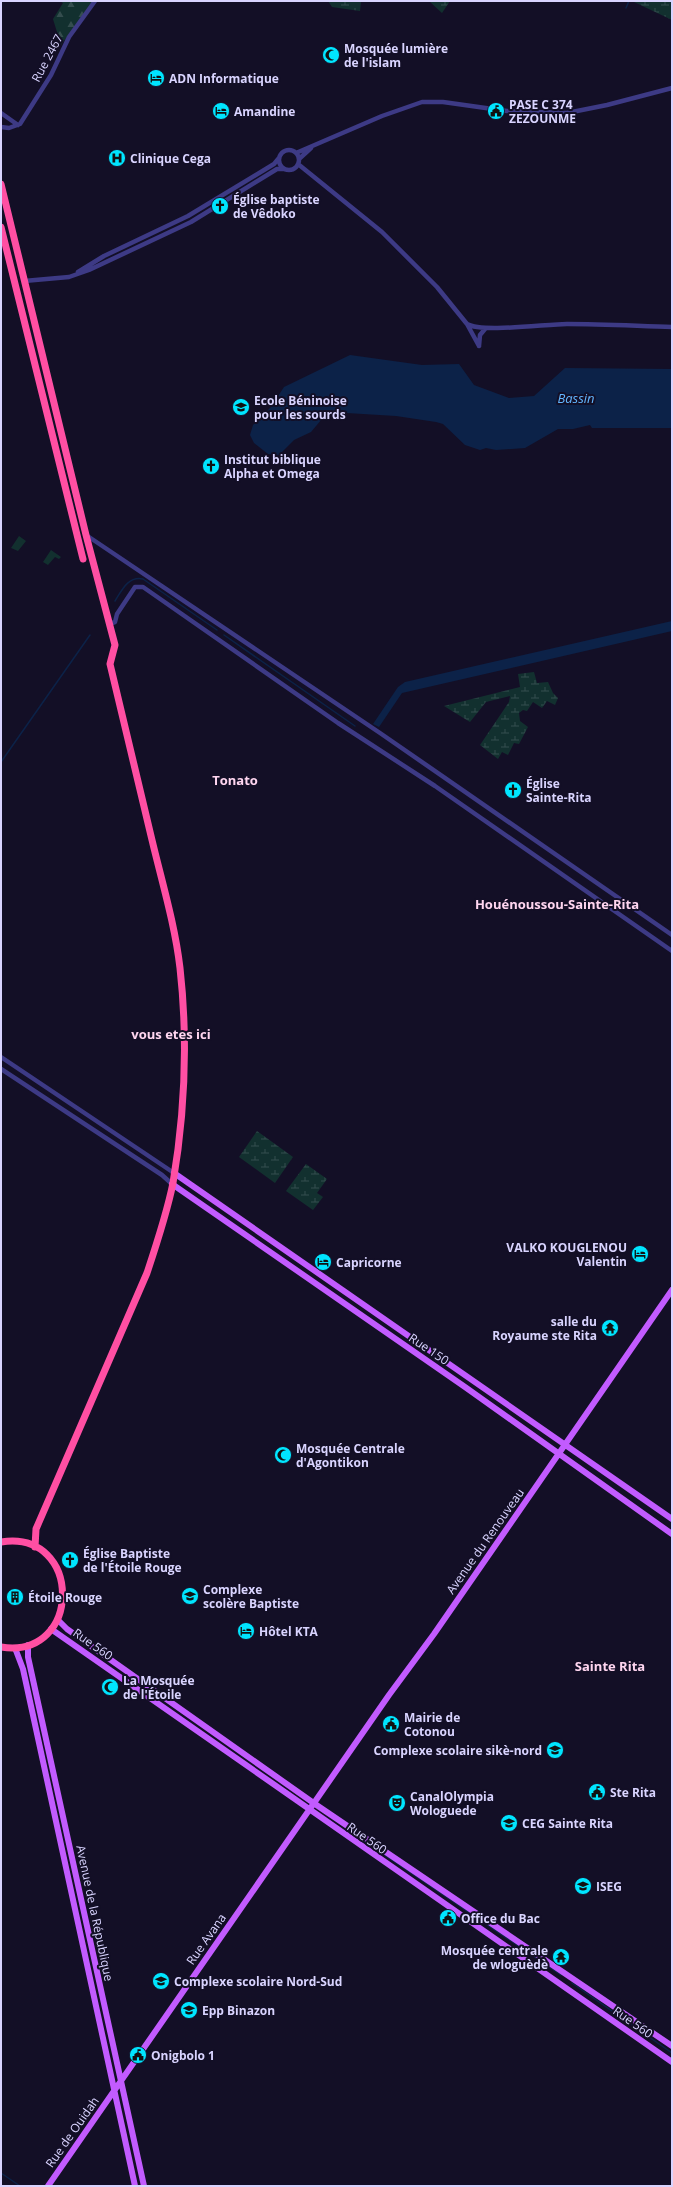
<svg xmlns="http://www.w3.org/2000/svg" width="673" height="2187" font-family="'Open Sans',sans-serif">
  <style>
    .grass { fill: #12302f }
    .forest { fill: url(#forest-firs) }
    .wetland { fill: url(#wetland-marsh) }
    .water { fill: #0c2248 }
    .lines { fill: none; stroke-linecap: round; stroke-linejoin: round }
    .stream { stroke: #0c2248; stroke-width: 1.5 }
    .minor { stroke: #3d3a85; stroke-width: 4.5 }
    .major { stroke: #c25bff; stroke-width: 6 }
    .highway { stroke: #ff4fa3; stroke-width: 7 }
    .labels { text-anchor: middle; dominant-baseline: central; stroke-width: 4; stroke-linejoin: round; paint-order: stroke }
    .poi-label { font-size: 12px; font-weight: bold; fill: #d9d4ff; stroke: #130f26; text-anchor: start }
    .street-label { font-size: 12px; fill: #d9d4ff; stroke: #130f26 }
    .water-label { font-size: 13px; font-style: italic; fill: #62b6ff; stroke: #130f26 }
    .neighbourhood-label { font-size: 13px; font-weight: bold; fill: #ffd6f0; stroke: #130f26 }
  </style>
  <defs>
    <pattern id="forest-firs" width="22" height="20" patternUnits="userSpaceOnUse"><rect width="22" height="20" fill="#12302f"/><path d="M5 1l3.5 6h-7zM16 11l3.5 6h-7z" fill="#344d4e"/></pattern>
    <pattern id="wetland-marsh" width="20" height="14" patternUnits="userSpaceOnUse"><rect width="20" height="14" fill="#12302f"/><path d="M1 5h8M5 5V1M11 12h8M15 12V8" fill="none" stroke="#344d4e"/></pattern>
  </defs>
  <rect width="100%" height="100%" fill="#130f26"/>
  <path class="grass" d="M19,536l7,5 -8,10 -7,-3z
    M51,550l10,7 -2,2 -4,-2 -7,8 -5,-3z"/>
  <path class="forest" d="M60,1h33l-32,44 -8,-26 10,-16z"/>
  <path class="wetland" d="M328,1h33l-1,10 -28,-4z
    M429,1h21l-8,12z
    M632,1h40v19z
    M534,672l3,11 11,-1 5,11 5,5 -3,7 -8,-4 -5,7 -9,-6 -6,9 -4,-1 -4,3 1,8 8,6 -9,17 -5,-1 -6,12 -6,-3 -4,7 -18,-14 29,-43 1,-6 -24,6 -16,20 -26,-16 76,-19 -2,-13z
    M257,1131l36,26 -18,26 -36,-26z
    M306,1164l21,15 -10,14 6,4 -10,13 -27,-19z"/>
  <path class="water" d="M350,355l72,10 37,-1 15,21 35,13 25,-2 31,-28 107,1v59h-80l-2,-3 -17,4h-15l-33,19 -29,2 -10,-2 -6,2 -15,-5 -22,-21 -7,-2 -40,-6 -66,-4 -3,1 -16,19 -17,8 -15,15 -11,-1 -14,-11 -4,-8 3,-10 18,-18 13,-20z
    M672,621v10l-270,62 -23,34 -6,-3 25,-37 7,-5z"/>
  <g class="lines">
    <path class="stream" d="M626,8l3,-7
      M115,601c7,-11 13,-25 28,-22l74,51
      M224,635l131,91
      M1,762l89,-127
      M351,1832l210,143
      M572,1983l100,70
      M1,2173l19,13"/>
    <path class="minor" d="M1,113l17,12
      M1,127l8,1 11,-4 31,-49 18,-38 26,-36
      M279 160a10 10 0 1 1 20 0a10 10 0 1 1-20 0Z
      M296,153l86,-37 40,-14h21l64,9 60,2 40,-8 65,-17
      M299,159l12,-11
      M298,164l84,68 55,55 30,37c15,9 79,0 100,0 35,0 70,2 105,3
      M78,272l26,-16 84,-40 86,-52 5,-6
      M24,281l45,-4 20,-7 102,-48 86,-53h7
      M467,324l12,22
      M479,346l1,-11 5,-6
      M86,535l294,198 292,202
      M109,624l6,-2 2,-8 18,-27h8l195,136 97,63 237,165
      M1,1057l173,116
      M1,1069l161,106 10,9"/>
    <path class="major" d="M174,1173l498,346
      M172,1184l293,203 207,147
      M58,1620l9,9 248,175 357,242
      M51,1629l621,433
      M28,1645v12l116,529
      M15,1648l8,21 112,517
      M48,2186l341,-491 45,-61 238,-344"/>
    <path class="highway" d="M1,184l85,351 29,110 -5,19c14,59 28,117 42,176 10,42 23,85 28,128 8,72 5,144 -7,215 -6,30 -16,60 -26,90l-111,256 -1,18
      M1,227l82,332
      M1,1542c82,-13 82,118 0,105"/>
  </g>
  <defs>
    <g id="mosque-disc" transform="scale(0.9)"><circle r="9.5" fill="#00e5ff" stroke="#130f26"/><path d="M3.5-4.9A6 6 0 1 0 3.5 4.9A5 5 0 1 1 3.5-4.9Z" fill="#111"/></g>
    <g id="hotel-disc" transform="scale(0.9)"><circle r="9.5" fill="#00e5ff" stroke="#130f26"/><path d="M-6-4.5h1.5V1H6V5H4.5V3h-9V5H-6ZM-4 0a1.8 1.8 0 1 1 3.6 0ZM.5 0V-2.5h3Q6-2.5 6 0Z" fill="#111"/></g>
    <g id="civic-disc" transform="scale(0.9)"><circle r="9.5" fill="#00e5ff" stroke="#130f26"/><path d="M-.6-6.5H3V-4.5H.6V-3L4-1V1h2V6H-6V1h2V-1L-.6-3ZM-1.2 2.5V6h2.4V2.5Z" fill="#111"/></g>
    <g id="hospital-disc" transform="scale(0.9)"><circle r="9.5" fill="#00e5ff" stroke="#130f26"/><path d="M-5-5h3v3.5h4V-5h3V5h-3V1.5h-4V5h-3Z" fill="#111"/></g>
    <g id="church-disc" transform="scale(0.9)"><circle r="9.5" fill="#00e5ff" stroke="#130f26"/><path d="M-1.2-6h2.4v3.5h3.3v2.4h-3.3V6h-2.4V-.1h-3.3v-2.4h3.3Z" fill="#111"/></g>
    <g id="school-disc" transform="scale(0.9)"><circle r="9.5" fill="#00e5ff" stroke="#130f26"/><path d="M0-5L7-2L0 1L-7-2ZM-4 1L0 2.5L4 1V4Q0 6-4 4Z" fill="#111"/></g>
    <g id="temple-disc" transform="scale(0.9)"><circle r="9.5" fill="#00e5ff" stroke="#130f26"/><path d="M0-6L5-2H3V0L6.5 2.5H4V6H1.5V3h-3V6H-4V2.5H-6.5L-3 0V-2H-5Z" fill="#111"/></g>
    <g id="building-disc" transform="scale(0.9)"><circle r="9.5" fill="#00e5ff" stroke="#130f26"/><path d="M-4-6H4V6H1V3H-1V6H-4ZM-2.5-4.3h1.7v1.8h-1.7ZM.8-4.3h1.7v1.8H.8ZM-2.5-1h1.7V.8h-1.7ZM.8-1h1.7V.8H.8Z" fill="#111"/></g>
    <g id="theatre-disc" transform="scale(0.9)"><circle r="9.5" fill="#00e5ff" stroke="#130f26"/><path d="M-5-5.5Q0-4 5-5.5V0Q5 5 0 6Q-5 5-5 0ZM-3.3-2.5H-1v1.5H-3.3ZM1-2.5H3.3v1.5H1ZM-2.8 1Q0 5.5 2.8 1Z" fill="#111"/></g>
  </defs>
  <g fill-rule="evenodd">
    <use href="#mosque-disc" x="331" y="55"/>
    <use href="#hotel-disc" x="156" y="78"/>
    <use href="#hotel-disc" x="221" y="111"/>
    <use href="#civic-disc" x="496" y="111"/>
    <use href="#hospital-disc" x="117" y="158"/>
    <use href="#church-disc" x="220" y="206"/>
    <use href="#school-disc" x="241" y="407"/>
    <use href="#church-disc" x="211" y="466"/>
    <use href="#church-disc" x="513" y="790"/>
    <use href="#hotel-disc" x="640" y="1254"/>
    <use href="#hotel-disc" x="323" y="1262"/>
    <use href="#temple-disc" x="610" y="1328"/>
    <use href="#mosque-disc" x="283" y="1455"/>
    <use href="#church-disc" x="70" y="1560"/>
    <use href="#school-disc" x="190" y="1596"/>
    <use href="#building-disc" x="15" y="1597"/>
    <use href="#hotel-disc" x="246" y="1631"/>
    <use href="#mosque-disc" x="110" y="1687"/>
    <use href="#civic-disc" x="391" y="1724"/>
    <use href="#school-disc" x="555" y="1750"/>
    <use href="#civic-disc" x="597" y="1792"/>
    <use href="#theatre-disc" x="397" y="1803"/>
    <use href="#school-disc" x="509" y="1823"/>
    <use href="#school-disc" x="583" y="1886"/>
    <use href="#civic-disc" x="448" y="1918"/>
    <use href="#temple-disc" x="561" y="1957"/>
    <use href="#school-disc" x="161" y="1981"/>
    <use href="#school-disc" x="189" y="2010"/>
    <use href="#civic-disc" x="138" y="2055"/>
  </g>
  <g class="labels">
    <g class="poi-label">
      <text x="344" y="48">Mosquée lumière<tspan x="344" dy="14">de l'islam</tspan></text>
      <text x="169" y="78">ADN Informatique</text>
      <text x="509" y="104">PASE C 374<tspan x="509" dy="14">ZEZOUNME</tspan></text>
      <text x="234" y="111">Amandine</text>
      <text x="130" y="158">Clinique Cega</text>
      <text x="233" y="199">Église baptiste<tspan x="233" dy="14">de Vêdoko</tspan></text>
      <text x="254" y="400">Ecole Béninoise<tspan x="254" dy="14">pour les sourds</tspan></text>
      <text x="224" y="459">Institut biblique<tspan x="224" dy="14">Alpha et Omega</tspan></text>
      <text x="526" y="783">Église<tspan x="526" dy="14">Sainte-Rita</tspan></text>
      <text x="627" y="1247" text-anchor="end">VALKO KOUGLENOU<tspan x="627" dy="14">Valentin</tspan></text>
      <text x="336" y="1262">Capricorne</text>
      <text x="597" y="1321" text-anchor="end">salle du<tspan x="597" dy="14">Royaume ste Rita</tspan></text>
      <text x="296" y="1448">Mosquée Centrale<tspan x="296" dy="14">d'Agontikon</tspan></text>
      <text x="83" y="1553">Église Baptiste<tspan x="83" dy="14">de l'Étoile Rouge</tspan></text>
      <text x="203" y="1589">Complexe<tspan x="203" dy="14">scolère Baptiste</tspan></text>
      <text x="28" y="1597">Étoile Rouge</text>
      <text x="259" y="1631">Hôtel KTA</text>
      <text x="123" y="1680">La Mosquée<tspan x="123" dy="14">de l'Étoile</tspan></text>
      <text x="404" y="1717">Mairie de<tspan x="404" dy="14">Cotonou</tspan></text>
      <text x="542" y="1750" text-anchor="end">Complexe scolaire sikè-nord</text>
      <text x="610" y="1792">Ste Rita</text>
      <text x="410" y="1796">CanalOlympia<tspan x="410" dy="14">Wologuede</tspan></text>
      <text x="522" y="1823">CEG Sainte Rita</text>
      <text x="596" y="1886">ISEG</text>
      <text x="461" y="1918">Office du Bac</text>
      <text x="548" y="1950" text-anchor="end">Mosquée centrale<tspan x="548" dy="14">de wloguèdè</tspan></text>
      <text x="174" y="1981">Complexe scolaire Nord-Sud</text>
      <text x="202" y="2010">Epp Binazon</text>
      <text x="151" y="2055">Onigbolo 1</text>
    </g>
    <g class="street-label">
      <text transform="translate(47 58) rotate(-62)">Rue 2467</text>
      <text transform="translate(429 1349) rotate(34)">Rue 150</text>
      <text transform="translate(485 1541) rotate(-55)">Avenue du Renouveau</text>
      <text transform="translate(93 1644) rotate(35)">Rue 560</text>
      <text transform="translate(367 1838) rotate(35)">Rue 560</text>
      <text transform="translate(95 1913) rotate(78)">Avenue de la République</text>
      <text transform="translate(206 1939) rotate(-55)">Rue Avana</text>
      <text transform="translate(633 2022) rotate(35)">Rue 560</text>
      <text transform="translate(72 2132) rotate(-55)">Rue de Ouidah</text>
    </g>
    <g class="water-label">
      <text x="576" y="398">Bassin</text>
    </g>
    <g class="neighbourhood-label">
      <text x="235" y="780">Tonato</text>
      <text x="557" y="904">Houénoussou-Sainte-Rita</text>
      <text x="171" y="1034">vous etes ici</text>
      <text x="610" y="1666">Sainte Rita</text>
    </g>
  </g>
  <rect width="673" height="2187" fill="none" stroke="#d9d4ff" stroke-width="4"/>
</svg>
